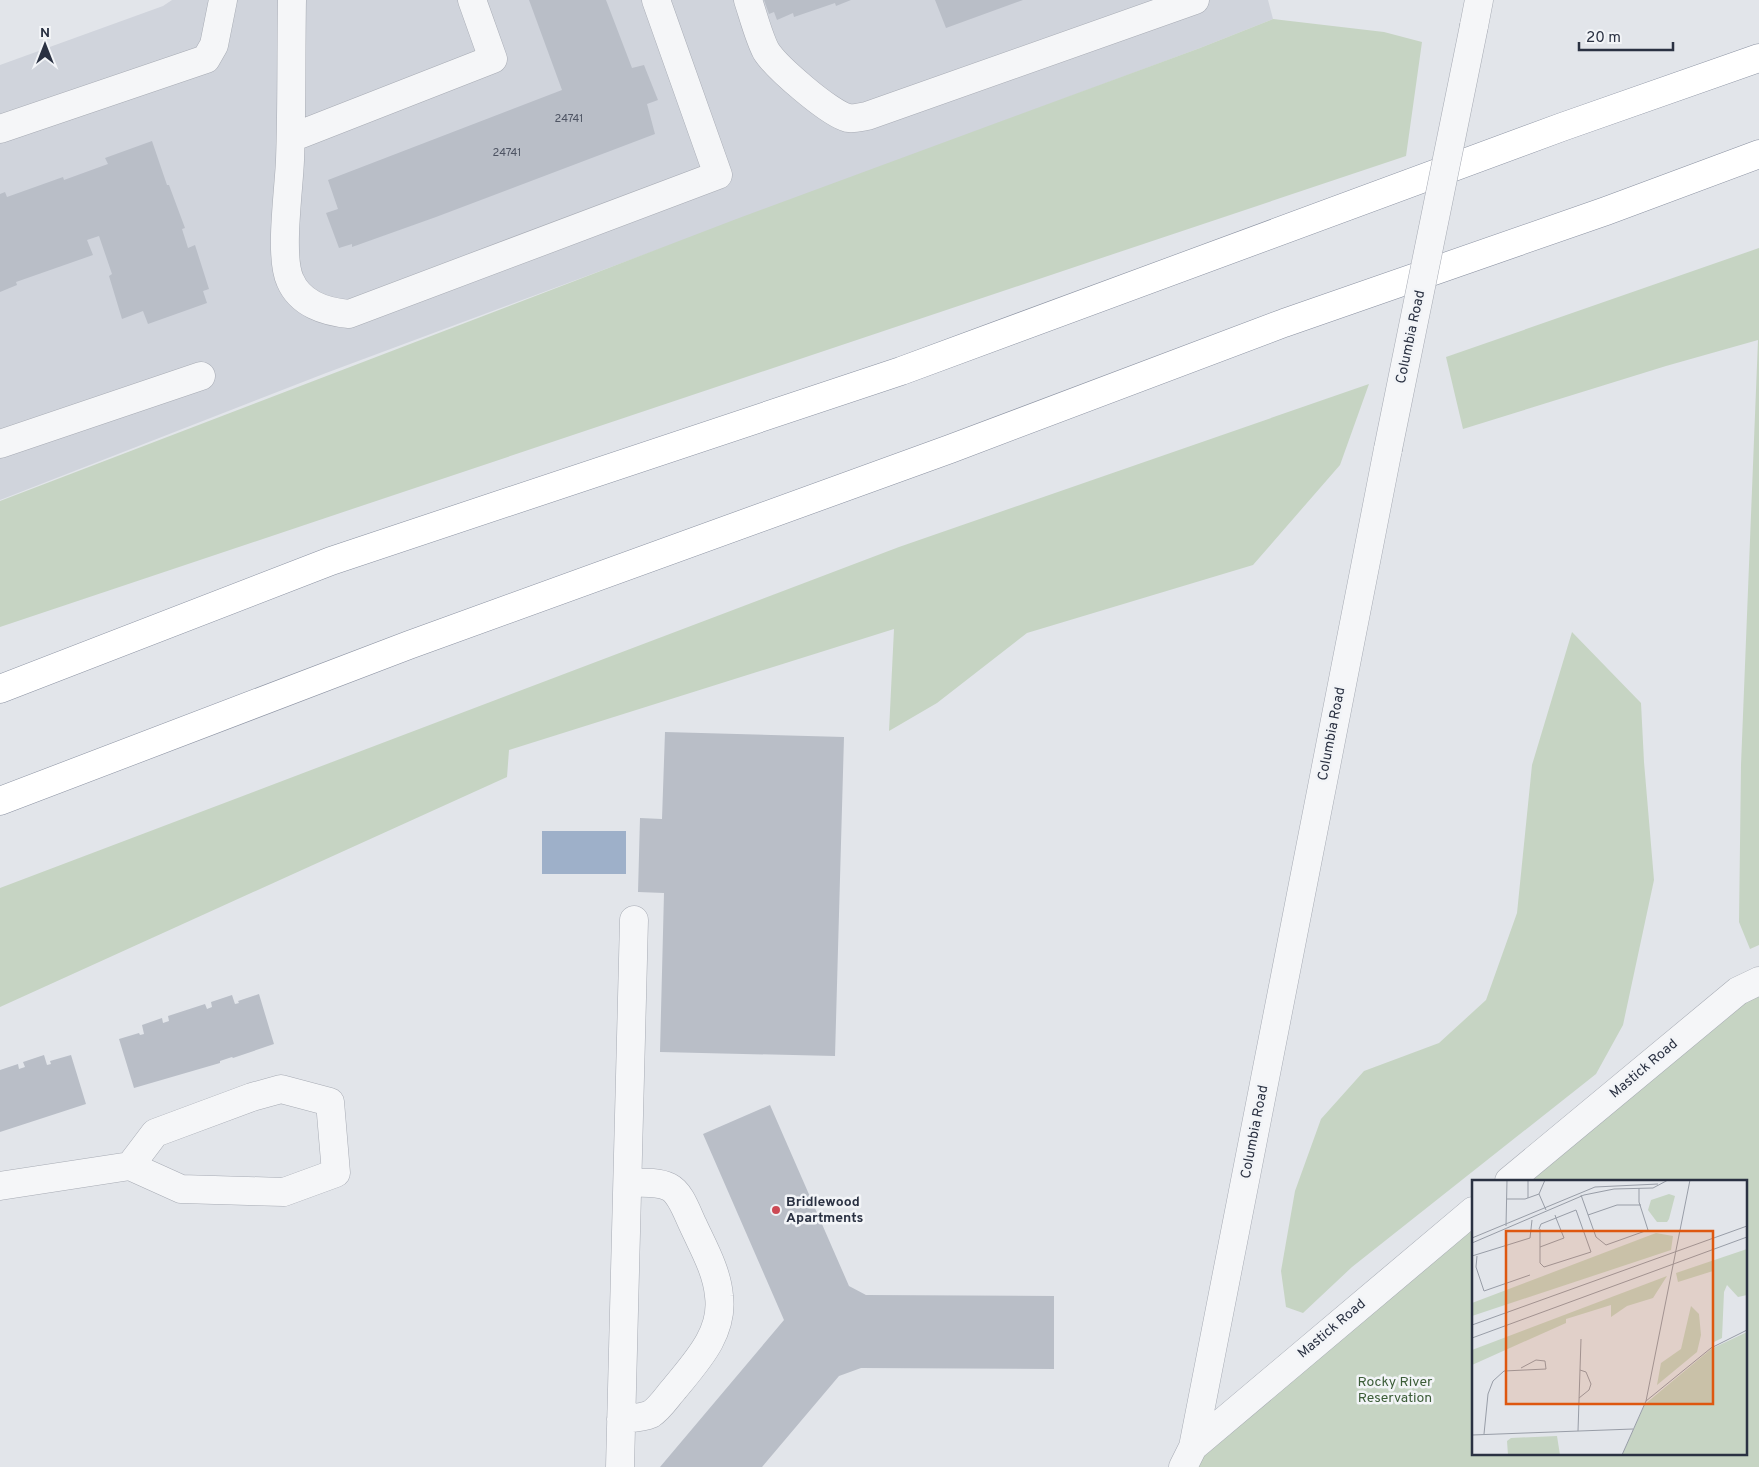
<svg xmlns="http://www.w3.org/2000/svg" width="1759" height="1467" font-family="Overpass,sans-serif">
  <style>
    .built { fill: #d0d4dc }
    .green { fill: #c6d4c3 }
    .water { fill: #9eb0c9 }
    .building { fill: #b9bec7 }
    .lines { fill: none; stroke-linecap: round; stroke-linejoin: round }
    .minor-casing { stroke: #a7abb4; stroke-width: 29 }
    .highway-casing { stroke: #8a91a1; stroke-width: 29 }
    .minor { stroke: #f5f6f8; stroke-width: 28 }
    .highway { stroke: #fff; stroke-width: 28 }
    .minor-bridge-casing { stroke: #a7abb4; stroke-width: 29; stroke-linecap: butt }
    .minor-bridge { stroke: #f5f6f8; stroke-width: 28 }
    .poi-dot { fill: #cc4a55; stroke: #f2f4f7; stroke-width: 2 }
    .labels { text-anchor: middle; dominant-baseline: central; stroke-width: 5; stroke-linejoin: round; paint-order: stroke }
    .number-label { font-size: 11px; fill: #4e5463 }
    .street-label { font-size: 14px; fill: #2a3142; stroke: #f2f4f7 }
    .poi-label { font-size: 14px; font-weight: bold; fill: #2a3142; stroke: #f2f4f7; text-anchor: start }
    .park-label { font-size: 14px; fill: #3c5d38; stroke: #f2f4f7 }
    .inset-road { fill: none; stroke: #989da7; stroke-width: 1 }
    .view { fill: #de570f; fill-opacity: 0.15; stroke: #de570f; stroke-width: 2.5 }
    .inset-edge { fill: none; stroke: #2a3142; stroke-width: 2.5 }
  </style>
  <rect width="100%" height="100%" fill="#e2e5ea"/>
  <path class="built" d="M172,0h1096l5,19 -73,29 -874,325 -326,127v-435l163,-59z"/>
  <path class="green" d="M1273,19l111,13 38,10 -16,114 -1406,471v-126l739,-283 461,-170z
    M1759,248v697l-9,4 -11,-27 2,-157 17,-425 -92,26 -203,63 -17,-72z
    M1369,384l-29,81 -87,100 -226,68 -90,70 -48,28 5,-102 -385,121 -2,27 -507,230v-119l899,-341z
    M1572,632l69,71 3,59 10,118 -31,145 -27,49 -244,193 -49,46 -17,-6 -5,-36 14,-80 26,-72 43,-48 75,-28 47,-43 31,-87 15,-148z
    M1759,990v477h-576l290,-244v230h272v-272h-222z"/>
  <path class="water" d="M542,831h84v43h-84z"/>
  <path class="building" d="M529,0h77l26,68 12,-3 14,35 -11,4 8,30 -219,83 -84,30v-3l-13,4 -13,-35 12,-4 -10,-29 234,-90z
    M764,0h87l-15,6 -1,-3 -41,14 -1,-4 -16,7 -3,-8 -5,2z
    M935,0h88l-77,28z
    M152,141l15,44h2l16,43 -3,1 6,19 7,-3 14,44 -6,2 4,12 -59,21 -5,-13 -21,8 -13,-43 3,-2 -13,-38 -12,4 6,15 -77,27 1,3 -17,7v-98l5,-2 2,5 56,-20 1,3 44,-16 -3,-6z
    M665,732l179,5 -9,319 -175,-4 4,-159 -26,-1 2,-74 22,1z
    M259,994l15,50 -41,14 -1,-1 -12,4v2l-86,25 -15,-49 20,-6 1,2 4,-1 -2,-9 20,-7 1,5 6,-2 -1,-5 37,-12 2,5 5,-2 -1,-5 21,-7 3,9 4,-1 -1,-2z
    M44,1055l3,10 4,-1 -1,-3 21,-6 15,49 -86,28v-62l18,-6 1,5 6,-2 -2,-5z
    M770,1105l79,181 17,9 188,1v73l-193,-1 -22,8 -77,91h-102l124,-147 -81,-186z"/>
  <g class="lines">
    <g class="minor-casing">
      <path id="minor" d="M292,0c-1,53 0,106 -2,160 -1,29 -11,96 0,120 10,24 36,32 59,34l369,-139 -62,-175
        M748,0c5,15 11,38 18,51 10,16 64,63 82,67 6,1 13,-1 19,-2l328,-116
        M1474,26l5,-26
        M0,129l206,-70 8,-14 9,-45
        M291,138l202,-79 -21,-59
        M0,444l201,-68
        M1509,1181l229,-190 21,-10
        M0,1186l130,-20 51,23 103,3 52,-19 -6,-71 -49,-13 -29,8 -97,36 -25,33
        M621,1419c10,-1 21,-1 30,-5 9,-6 16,-17 23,-25 22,-27 50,-56 45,-93 -2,-25 -16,-49 -26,-71 -6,-12 -12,-32 -24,-38 -12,-6 -29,-4 -41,-4
        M1193,1447l280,-236
        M620,1467l14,-547
        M1183,1467l10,-20 195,-998"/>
    </g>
    <g class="highway-casing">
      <path id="highway" d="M0,689l331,-128 570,-190 661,-244 197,-69
        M0,801l409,-156 541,-196 334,-126 322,-112 153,-57"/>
    </g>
    <use href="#minor" class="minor"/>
    <use href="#highway" class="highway"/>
    <g class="minor-bridge-casing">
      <path id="minor-bridge" d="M1388,449l86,-423"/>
    </g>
    <use href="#minor-bridge" class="minor-bridge"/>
  </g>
  <circle class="poi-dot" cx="776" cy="1210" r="5"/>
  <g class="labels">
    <g class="number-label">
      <text x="569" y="119">24741</text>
      <text x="507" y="153">24741</text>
    </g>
    <g class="street-label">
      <text transform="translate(1411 337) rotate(-78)">Columbia Road</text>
      <text transform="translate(1332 734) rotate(-79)">Columbia Road</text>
      <text transform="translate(1644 1069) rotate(-40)">Mastick Road</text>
      <text transform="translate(1255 1132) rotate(-79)">Columbia Road</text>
      <text transform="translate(1332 1329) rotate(-40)">Mastick Road</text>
    </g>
    <g class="poi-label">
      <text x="786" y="1202">Bridlewood<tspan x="786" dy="16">Apartments</tspan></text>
    </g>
    <g class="park-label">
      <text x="1395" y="1382">Rocky River<tspan x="1395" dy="16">Reservation</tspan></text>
    </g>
  </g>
  <g transform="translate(1472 1180)">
    <rect width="275" height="275" fill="#e2e5ea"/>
    <path d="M197,14l6,2 -6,23 -2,3h-10l-9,-12 3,-10zM184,53l17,3 -2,14 -199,66v-13zM275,69v46l-9,2 -11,-12 -3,7 -2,46 -10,5 1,-72 -35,11 -2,-9zM195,96l-14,22 -26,8 -16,11v-12l-45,14v4l-94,42v-15zM219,126l8,8 2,21 -4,17 -40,33 4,-22 20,-14zM275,152v123h-125l23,-51 66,-55zM85,256l3,19h-52l-1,-14 4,-3z" fill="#c6d4c3"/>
    <path class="inset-road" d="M56,0v18M67,14l6,-14M109,15l15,42 10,8 42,-15 -9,-28v-14M35,19h18l14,-5 7,16M116,35l29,-10h24M34,46l1,-46M67,49l2,-5 15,-6 -1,-3M0,58l123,-51 63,-3M0,63l112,-48 30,-6 39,-1 15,-8M68,67l24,-9 -8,-20 20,-8 15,42 -47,15 -4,-4v-34M0,76l58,-18 2,-18M5,76l-1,11 8,24 46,-16M0,145l275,-99M0,158l275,-101M107,218l10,-8 2,-6 -5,-12 -6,-2M174,221l65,-53 36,-18M106,251l3,-92M12,254l4,-40 5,-13 11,-10 42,-2 -1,-8 -9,-1 -15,8M0,255l161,-6M150,275l24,-54 44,-221"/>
    <path class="view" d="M34,51h207v173h-207z"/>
    <rect width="275" height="275" class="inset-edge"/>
  </g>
  <g transform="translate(45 45)" stroke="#f2f4f7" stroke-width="4" paint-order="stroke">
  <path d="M0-4L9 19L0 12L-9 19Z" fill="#2a3142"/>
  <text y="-8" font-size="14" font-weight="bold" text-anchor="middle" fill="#2a3142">N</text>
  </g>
  <path d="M1579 42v8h94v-8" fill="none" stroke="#2a3142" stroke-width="2.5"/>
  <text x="1586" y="42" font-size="15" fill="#2a3142" stroke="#f2f4f7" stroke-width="4" paint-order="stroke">20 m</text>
</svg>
